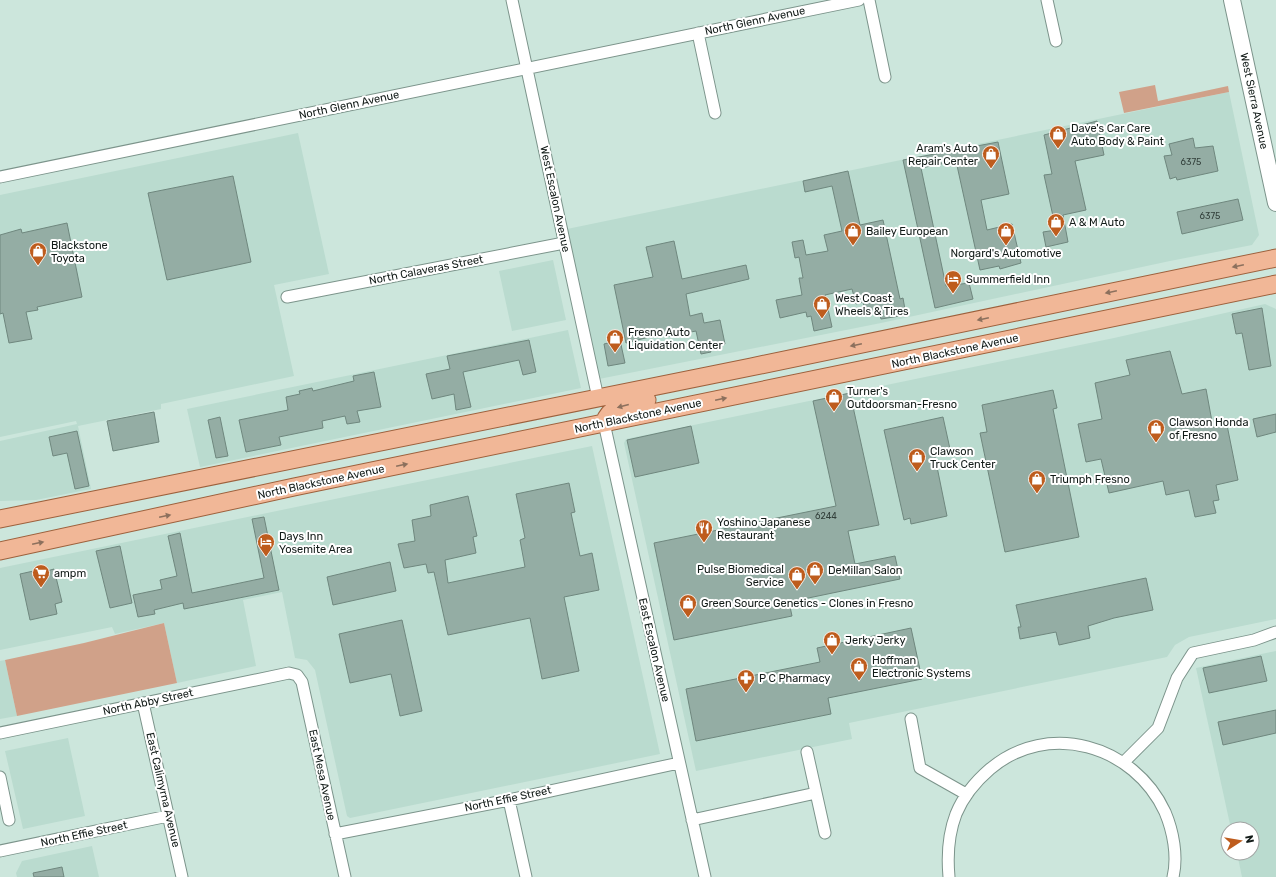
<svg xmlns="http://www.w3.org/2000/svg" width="1276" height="877" font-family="Rubik,sans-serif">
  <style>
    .built { fill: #badbcf }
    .green { fill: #d0a189 }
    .building { fill: #94ada4; stroke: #6f877e }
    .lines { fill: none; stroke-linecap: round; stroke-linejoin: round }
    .minor-casing { stroke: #7c948b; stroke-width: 13 }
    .secondary-casing { stroke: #7c948b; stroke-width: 18 }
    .primary-casing { stroke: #9d613d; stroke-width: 19 }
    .minor { stroke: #fff; stroke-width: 11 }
    .secondary { stroke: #fff; stroke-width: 16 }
    .primary { stroke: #f1b797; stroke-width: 17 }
    .oneway { fill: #8c705d }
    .labels { text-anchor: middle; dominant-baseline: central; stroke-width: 4; stroke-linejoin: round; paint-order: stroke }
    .number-label { font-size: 9px; fill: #323f3a }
    .street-label { font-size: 11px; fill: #111a17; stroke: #fff }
    .poi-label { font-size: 11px; fill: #111a17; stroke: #fff; text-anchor: start }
  </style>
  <rect width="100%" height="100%" fill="#cce6dc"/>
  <path class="built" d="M1229,92l30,143 -7,10 -82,16 -289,62 -282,56 -32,-150z
    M298,133l31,141 -55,11 20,91 -133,28v5l-83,17 13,63 -55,11 -36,1v-60l77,-17 -1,-3 -76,16v-242z
    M553,260l13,60 -54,11 -13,-60z
    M1265,304l11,5v310l-87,18 -14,8 -8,12 -318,66 3,16 -156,32 -72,-328 2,-4 488,-101z
    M568,330l13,58 -381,79 -13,-58z
    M592,446l68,308 -310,64 -3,-2 -32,-146 -8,-10 -12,-2 -13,-66 -39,8 13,66 -79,17 -13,-60 -49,11 -3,-7 -112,23v-82z
    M1276,651v226h-34l-5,-24h15v-24h-21l-35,-161z
    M5,660l12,56 -17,3v-58z
    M68,738l17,78 -62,13 -18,-78z
    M92,846l7,31h-82l-1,-4 6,-12z"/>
  <path class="green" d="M1155,85l3,16 70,-15 1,6 -105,21 -5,-21z
    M164,623l13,60 -160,33 -12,-56 79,-17z"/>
  <path class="building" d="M1097,121l7,34 -29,6 11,49 -23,5 5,27 -22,5 -3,-15 13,-2 -12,-55 8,-1 -8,-39z
    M1193,138l2,10 18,-2 5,25 -41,9 -1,-3 -6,2 -6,-23 8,-1 -3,-11z
    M998,142l11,52 -28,6 6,30 25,-6 9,39 -21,6 -1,-3 -19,4 -24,-109 -35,7 25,118 23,-3 4,16 -38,9 -32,-148z
    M848,171l12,54 23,-5 17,79 3,-1 3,17 -25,4 -3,-10 -13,2 -2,-9 -7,2 -4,-15 -27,6 7,32 -18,4 -3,-15 -4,1 -1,-5 -26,6 -4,-18 26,-5 -3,-17h4l-4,-21 -4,1 -3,-16 11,-2 3,15 22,-4 -4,-16 18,-4 -10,-45 -27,6 -2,-11z
    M233,176l18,86 -84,18 -19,-87z
    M1238,199l5,21 -61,14 -5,-22z
    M67,223l15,74 -45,10 1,3 -12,2 6,27 -23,4 -6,-30 -3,1v-79l21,-6 1,4z
    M674,241l8,38 64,-14 3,14 -63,15 4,22 12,-3 2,10 16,-3 5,24 -16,3 2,5 -10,2 -5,-23 -30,6 -1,-4 -39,10 -12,-58 39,-8 -7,-30z
    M1262,308l9,58 -22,4 -7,-37 -6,1 -4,-20z
    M529,340l7,32 -13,3 -4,-15 -56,12 8,35 -15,3 -2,-16 -22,5 -6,-25 24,-5 -3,-13z
    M620,340l5,23 -17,3 -4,-22z
    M1170,351l12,43 24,-5 7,38 14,-2 11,55 -22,5 3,15 -6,1 3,12 -21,4 -6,-27 -23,5 -3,-14 -54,12 -8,-34 -15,3 -8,-38 24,-5 -7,-36 35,-8 -4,-15z
    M374,372l7,35 -24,4 3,11 -13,2 -2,-8 -23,5 1,7 -44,9 2,8 -35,7 -7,-32 49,-10 -2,-13 14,-3 -1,-3 13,-3 1,3 41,-10 -1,-5z
    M1053,390l4,18 -4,1 26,128 -74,15 -25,-119 7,-1 -5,-27z
    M850,393l29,132 -31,6 7,33 40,-8 5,23 -111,23 3,14 -118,24 -20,-97 182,-37 -23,-105z
    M154,412l5,30 -46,9 -6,-30z
    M1276,414v18l-19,5 -4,-18z
    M220,417l8,39 -12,2 -8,-38z
    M943,417l7,32 -16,3 13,64 -36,8 -1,-6 -6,2 -20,-90z
    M691,426l8,37 -64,14 -8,-37z
    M77,431l12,55 -14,3 -8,-36 -14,3 -4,-19z
    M569,483l6,29 -4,1 9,43 12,-3 7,37 -35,7 15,74 -37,8 -12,-61 -82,17 -14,-63 -6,1 -2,-9 -22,4 -6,-24 17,-3 -3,-21 19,-4 -1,-11 38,-9 9,40 -4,1 3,16 -31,7 3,23 77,-16 -5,-27 5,-2 -9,-44z
    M264,517l15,73 -95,19 -1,-6 -29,7 1,4 -17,3 -5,-22 29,-6 -2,-9 17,-4 -9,-40 12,-3 12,60 72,-15 -12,-59z
    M120,546l12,57 -22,5 -14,-57z
    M390,562l6,29 -63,14 -6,-28z
    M47,568v3l7,-2 8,33 -7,2 2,10 -27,6 -10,-46z
    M1146,578l7,32 -39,8 -26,8 2,12 -31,7 -3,-13 -36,7 -2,-12h3l-5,-22z
    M402,620l20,91 -22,5 -9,-42 -41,9 -11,-49z
    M911,628l11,51 -94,19 3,16 -135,27 -10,-52 134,-27 -3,-14z
    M1261,656l6,25 -58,12 -6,-25z
    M1276,710v23l-53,12 -5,-23z
    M62,867l2,10h-30l-1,-4z"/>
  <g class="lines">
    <g class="minor-casing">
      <path id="minor" d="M512,0l86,398
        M869,0l16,77
        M1047,0l9,41
        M698,33l17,80
        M0,177l859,-177
        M287,297l277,-54
        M604,423l101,454
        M143,703l39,174
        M911,719l9,49 46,26
        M0,733l289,-60 8,2 5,7 43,195
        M807,752l18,81
        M1124,762l34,-34 19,-50 16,-25 61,-13 22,-8
        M0,777l9,43
        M509,800l17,77
        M692,820l124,-27
        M335,834l174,-34 170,-37
        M0,851l168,-35
        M949,877c-2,-22 -1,-42 7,-63 7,-17 20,-33 34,-45 58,-49 144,-24 175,43 8,19 13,44 8,65"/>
    </g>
    <g class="secondary-casing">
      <path id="secondary" d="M1232,0l44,203"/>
    </g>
    <g class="primary-casing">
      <path id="primary" d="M604,423c6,-19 26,-19 43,-23
        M0,519l751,-152 525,-109
        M0,551l294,-64 982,-203"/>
    </g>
    <use href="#minor" class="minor"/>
    <use href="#secondary" class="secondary"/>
    <use href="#primary" class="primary"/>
  </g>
  <defs><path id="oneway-solid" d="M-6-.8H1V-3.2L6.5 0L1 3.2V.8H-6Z"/></defs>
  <g class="oneway">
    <use href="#oneway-solid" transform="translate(1238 266) rotate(168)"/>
    <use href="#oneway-solid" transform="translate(1111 292) rotate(168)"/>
    <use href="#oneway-solid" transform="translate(983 319) rotate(168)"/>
    <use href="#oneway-solid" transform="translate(856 345) rotate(168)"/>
    <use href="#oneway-solid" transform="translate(721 399) rotate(-12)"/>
    <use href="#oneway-solid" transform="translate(623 406) rotate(165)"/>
    <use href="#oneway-solid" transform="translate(402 465) rotate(-12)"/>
    <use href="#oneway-solid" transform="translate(165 516) rotate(-12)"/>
    <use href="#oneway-solid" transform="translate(38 543) rotate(-12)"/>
  </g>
  <defs>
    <g id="shop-pin" transform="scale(0.9)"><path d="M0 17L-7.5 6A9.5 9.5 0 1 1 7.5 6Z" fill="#be5c1d" stroke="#fff"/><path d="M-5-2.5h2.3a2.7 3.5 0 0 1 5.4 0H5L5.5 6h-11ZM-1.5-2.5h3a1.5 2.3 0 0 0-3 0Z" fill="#fff"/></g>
    <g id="hotel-pin" transform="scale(0.9)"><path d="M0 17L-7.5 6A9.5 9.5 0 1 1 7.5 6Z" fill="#be5c1d" stroke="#fff"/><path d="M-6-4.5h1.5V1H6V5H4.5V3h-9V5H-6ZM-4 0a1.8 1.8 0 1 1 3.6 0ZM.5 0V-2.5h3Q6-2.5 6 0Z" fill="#fff"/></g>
    <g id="restaurant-pin" transform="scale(0.9)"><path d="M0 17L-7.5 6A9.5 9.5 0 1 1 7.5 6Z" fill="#be5c1d" stroke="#fff"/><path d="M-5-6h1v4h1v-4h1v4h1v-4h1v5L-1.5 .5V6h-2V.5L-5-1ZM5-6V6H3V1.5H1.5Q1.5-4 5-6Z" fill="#fff"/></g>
    <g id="supermarket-pin" transform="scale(0.9)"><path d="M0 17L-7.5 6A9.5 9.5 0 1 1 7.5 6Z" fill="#be5c1d" stroke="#fff"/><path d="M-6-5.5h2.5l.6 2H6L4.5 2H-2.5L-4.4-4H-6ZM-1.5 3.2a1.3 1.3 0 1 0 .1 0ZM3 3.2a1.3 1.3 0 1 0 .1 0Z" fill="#fff"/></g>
    <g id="pharmacy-pin" transform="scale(0.9)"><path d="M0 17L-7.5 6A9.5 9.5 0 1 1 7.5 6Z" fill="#be5c1d" stroke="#fff"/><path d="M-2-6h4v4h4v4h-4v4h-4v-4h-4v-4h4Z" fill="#fff"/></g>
  </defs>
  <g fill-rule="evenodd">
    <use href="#shop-pin" x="1058" y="134"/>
    <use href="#shop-pin" x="991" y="154"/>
    <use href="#shop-pin" x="1056" y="222"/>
    <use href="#shop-pin" x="853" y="231"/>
    <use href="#shop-pin" x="1006" y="231"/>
    <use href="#shop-pin" x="38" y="251"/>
    <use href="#hotel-pin" x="953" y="279"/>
    <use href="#shop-pin" x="822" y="304"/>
    <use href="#shop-pin" x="615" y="338"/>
    <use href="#shop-pin" x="834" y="397"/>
    <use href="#shop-pin" x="1156" y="428"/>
    <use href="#shop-pin" x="917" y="457"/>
    <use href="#shop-pin" x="1037" y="479"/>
    <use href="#restaurant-pin" x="704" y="528"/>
    <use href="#hotel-pin" x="266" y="542"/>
    <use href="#shop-pin" x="815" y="570"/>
    <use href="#supermarket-pin" x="41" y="573"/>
    <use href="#shop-pin" x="797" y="575"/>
    <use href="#shop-pin" x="688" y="603"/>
    <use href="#shop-pin" x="832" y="640"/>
    <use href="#shop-pin" x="859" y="666"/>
    <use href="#pharmacy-pin" x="746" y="678"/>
  </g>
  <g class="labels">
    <g class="number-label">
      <text x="1191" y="162">6375</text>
      <text x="1210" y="216">6375</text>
      <text x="826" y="516">6244</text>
    </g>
    <g class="street-label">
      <text transform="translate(755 21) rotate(-12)">North Glenn Avenue</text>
      <text transform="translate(1254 101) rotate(78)">West Sierra Avenue</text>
      <text transform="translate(349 105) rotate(-12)">North Glenn Avenue</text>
      <text transform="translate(555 199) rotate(78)">West Escalon Avenue</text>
      <text transform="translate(426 270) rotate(-11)">North Calaveras Street</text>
      <text transform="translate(955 351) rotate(-12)">North Blackstone Avenue</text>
      <text transform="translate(638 416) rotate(-12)">North Blackstone Avenue</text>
      <text transform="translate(321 482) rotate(-12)">North Blackstone Avenue</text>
      <text transform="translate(654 650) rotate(77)">East Escalon Avenue</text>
      <text transform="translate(148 702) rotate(-12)">North Abby Street</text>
      <text transform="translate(322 775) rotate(78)">East Mesa Avenue</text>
      <text transform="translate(163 790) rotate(77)">East Calimyrna Avenue</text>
      <text transform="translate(508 799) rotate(-12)">North Effie Street</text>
      <text transform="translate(84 834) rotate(-12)">North Effie Street</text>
    </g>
    <g class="poi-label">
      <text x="1071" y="128">Dave's Car Care<tspan x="1071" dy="13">Auto Body &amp; Paint</tspan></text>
      <text x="978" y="148" text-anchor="end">Aram's Auto<tspan x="978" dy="13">Repair Center</tspan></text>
      <text x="1069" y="222">A &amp; M Auto</text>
      <text x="866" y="231">Bailey European</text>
      <text x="51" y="245">Blackstone<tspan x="51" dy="13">Toyota</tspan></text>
      <text x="1006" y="253" text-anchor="middle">Norgard's Automotive</text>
      <text x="966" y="279">Summerfield Inn</text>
      <text x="835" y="298">West Coast<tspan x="835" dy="13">Wheels &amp; Tires</tspan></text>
      <text x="628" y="332">Fresno Auto<tspan x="628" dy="13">Liquidation Center</tspan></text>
      <text x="847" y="391">Turner's<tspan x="847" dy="13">Outdoorsman-Fresno</tspan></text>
      <text x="1169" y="422">Clawson Honda<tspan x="1169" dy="13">of Fresno</tspan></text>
      <text x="930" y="451">Clawson<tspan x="930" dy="13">Truck Center</tspan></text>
      <text x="1050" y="479">Triumph Fresno</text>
      <text x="717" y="522">Yoshino Japanese<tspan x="717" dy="13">Restaurant</tspan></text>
      <text x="279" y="536">Days Inn<tspan x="279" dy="13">Yosemite Area</tspan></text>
      <text x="784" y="569" text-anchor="end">Pulse Biomedical<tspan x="784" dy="13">Service</tspan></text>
      <text x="828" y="570">DeMillan Salon</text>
      <text x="54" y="573">ampm</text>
      <text x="701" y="603">Green Source Genetics - Clones in Fresno</text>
      <text x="845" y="640">Jerky Jerky</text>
      <text x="872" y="660">Hoffman<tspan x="872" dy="13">Electronic Systems</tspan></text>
      <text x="759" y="678">P C Pharmacy</text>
    </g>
  </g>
  <g transform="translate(1240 841) rotate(78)"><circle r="19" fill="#ffffff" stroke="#a0a3a2"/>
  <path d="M0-3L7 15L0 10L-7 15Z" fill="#be5c1d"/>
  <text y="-6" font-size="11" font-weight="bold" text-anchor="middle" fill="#111a17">N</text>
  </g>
</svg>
